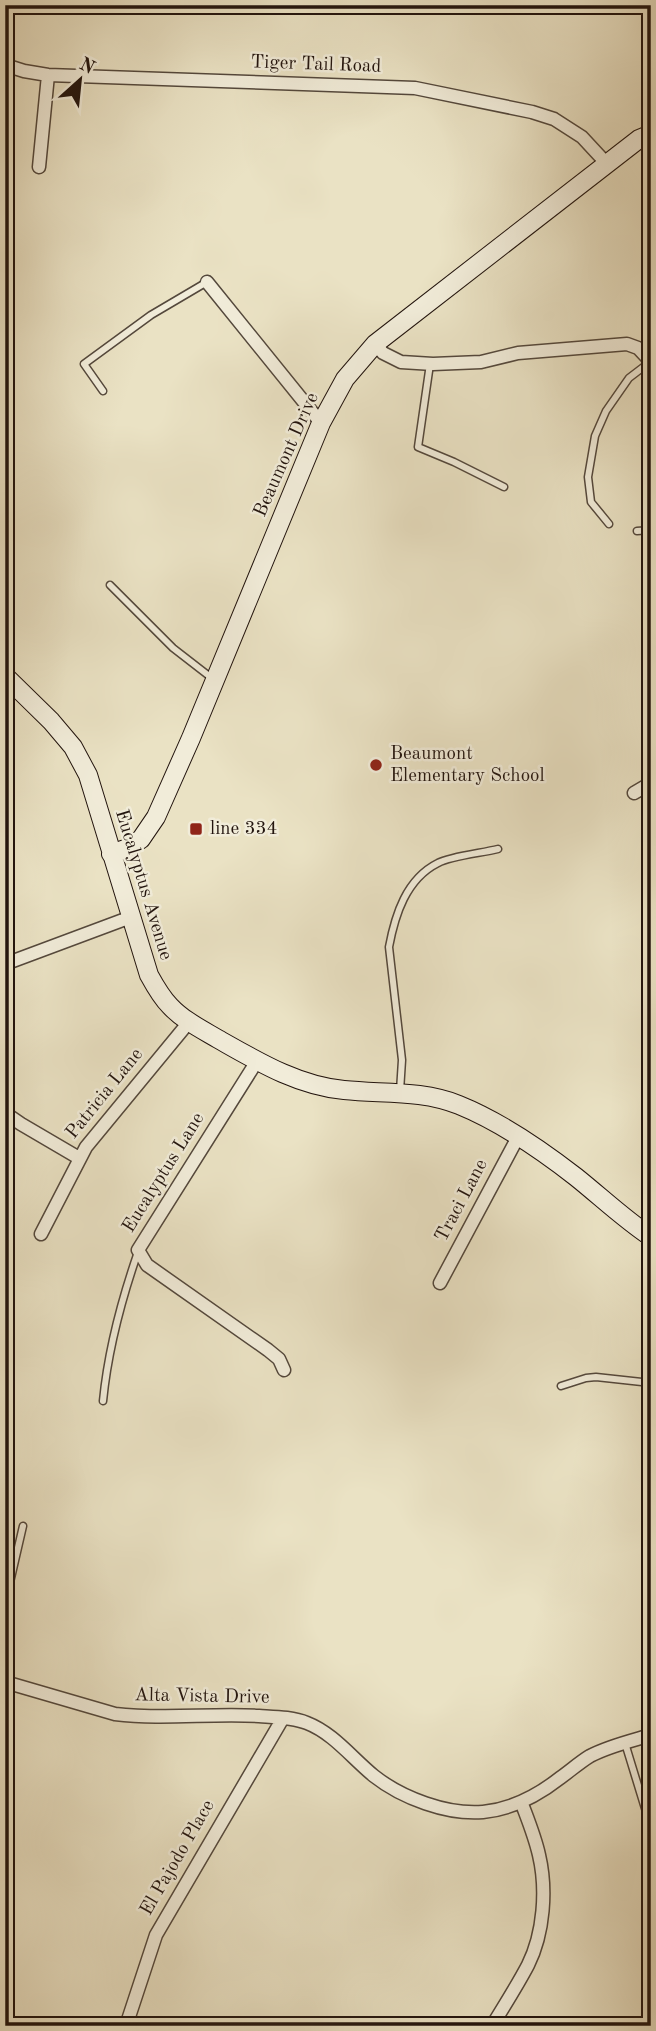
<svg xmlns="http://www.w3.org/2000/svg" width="656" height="2031" font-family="'Old Standard TT',serif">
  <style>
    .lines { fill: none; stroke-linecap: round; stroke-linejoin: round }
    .lane-casing { stroke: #54483c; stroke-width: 9 }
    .street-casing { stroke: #54483c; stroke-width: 15 }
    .secondary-casing { stroke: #22140e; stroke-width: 20 }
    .lane { stroke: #f1ecd9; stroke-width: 6 }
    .street { stroke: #f1ecd9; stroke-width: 12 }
    .secondary { stroke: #f1ecd9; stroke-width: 18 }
    .poi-dot { fill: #8f2418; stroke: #f1ecd9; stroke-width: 2.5 }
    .labels { text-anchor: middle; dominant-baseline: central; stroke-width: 5; stroke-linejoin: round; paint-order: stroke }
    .street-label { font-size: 19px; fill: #22140e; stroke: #f1ecd9 }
    .poi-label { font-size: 19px; fill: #22140e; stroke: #f1ecd9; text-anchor: start }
  </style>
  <rect width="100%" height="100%" fill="#eae2c4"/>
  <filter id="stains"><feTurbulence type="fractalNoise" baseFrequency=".00286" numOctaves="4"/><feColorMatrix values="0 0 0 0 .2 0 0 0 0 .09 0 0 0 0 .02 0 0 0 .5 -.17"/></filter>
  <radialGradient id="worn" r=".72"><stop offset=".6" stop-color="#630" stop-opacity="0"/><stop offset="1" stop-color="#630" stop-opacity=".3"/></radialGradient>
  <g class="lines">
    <g class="lane-casing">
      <path id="lane" d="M430,364l-12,83 36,15 50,25
        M103,391l-19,-27 67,-49 56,-33
        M609,524l-18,-22 -3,-25 7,-41 11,-25 23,-33 21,-16
        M637,531l14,-1
        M110,585l63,63 40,31
        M400,1091l2,-31 -13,-113c6,-32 17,-68 49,-84 13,-7 44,-10 60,-14
        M561,1386l25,-8 10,-1 55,6
        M103,1401c5,-51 18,-100 35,-149
        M5,1604l18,-78
        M625,1743l26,85"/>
    </g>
    <g class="street-casing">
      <path id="street" d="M5,65l19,6 24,4 367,13 117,24 22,7 28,18 25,27
        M39,167l9,-92
        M207,282l114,141
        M375,344l8,9 18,9 32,2 48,-2 37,-9 109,-9 11,4 13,14
        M634,793l17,-10
        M5,964l126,-47
        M257,1061l-119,189 9,15 121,85 11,9 5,11
        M5,1113l16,11 58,34
        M41,1234l45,-87 103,-125
        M440,1283l78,-146
        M5,1682l110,32c48,6 96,-1 144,2 16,1 33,1 48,7 26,10 45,35 67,53 28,22 73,39 109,36 30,-3 54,-16 77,-34 10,-7 20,-16 30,-22 19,-10 41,-15 61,-21
        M126,2026l30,-91 127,-217
        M492,2026c12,-20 25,-40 36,-61 16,-32 19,-76 11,-110 -4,-18 -11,-35 -17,-51"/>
    </g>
    <g class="secondary-casing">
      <path id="secondary" d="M5,676l46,45 22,26 15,28 61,200c6,11 12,22 21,31 13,14 31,23 48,33 39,22 80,47 126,51 39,4 78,0 115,15 42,17 81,44 117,72 25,20 48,42 75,60
        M111,854l17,-6 13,-9 15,-22 35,-79 130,-315 24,-44 30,-35 264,-205 12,-5"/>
    </g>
    <use href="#lane" class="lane"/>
    <use href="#street" class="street"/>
    <use href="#secondary" class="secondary"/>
  </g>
  <g class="poi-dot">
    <circle cx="376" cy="765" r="7"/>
    <rect x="189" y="822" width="14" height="14" rx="3.5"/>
  </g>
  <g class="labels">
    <g class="street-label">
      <text transform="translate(316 65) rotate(2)">Tiger Tail Road</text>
      <text transform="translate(287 455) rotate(-66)">Beaumont Drive</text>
      <text transform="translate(143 885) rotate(73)">Eucalyptus Avenue</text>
      <text transform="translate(105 1094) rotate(-51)">Patricia Lane</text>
      <text transform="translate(164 1173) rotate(-58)">Eucalyptus Lane</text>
      <text transform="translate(462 1201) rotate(-62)">Traci Lane</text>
      <text transform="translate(202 1697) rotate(1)">Alta Vista Drive</text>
      <text transform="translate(178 1858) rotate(-60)">El Pajodo Place</text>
    </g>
    <g class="poi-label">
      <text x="390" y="754">Beaumont<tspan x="390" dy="22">Elementary School</tspan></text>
      <text x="210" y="829">line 334</text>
    </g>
  </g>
  <rect width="656" height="2031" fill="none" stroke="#eae2c4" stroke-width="28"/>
  <rect x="7" y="7" width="642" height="2017" fill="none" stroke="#22140e" stroke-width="3.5"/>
  <rect x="14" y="14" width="628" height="2003" fill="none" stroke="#22140e" stroke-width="2"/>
  <g transform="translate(80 80) rotate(27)" stroke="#f1ecd9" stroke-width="5" paint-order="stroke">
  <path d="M0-5L12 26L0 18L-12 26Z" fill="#22140e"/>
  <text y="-10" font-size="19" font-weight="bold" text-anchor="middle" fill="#22140e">N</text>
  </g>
  <rect width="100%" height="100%" filter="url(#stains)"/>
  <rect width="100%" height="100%" fill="url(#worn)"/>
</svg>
